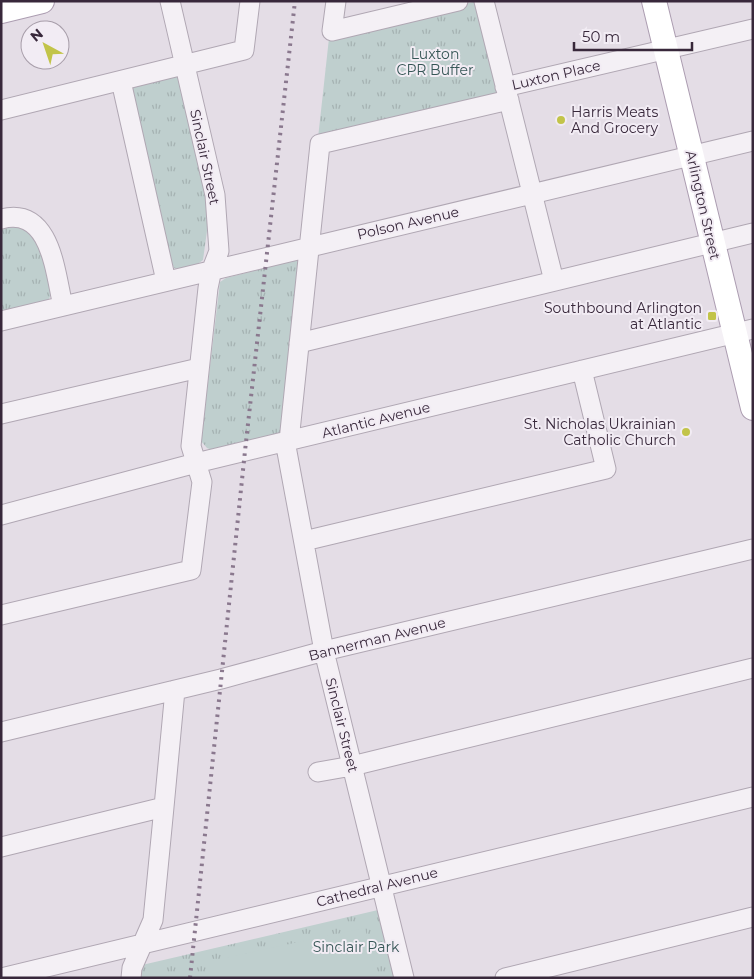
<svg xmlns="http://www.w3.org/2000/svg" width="754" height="979" font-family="Montserrat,sans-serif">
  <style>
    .grass { fill: url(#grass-tufts) }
    .pitch { fill: #bfcfce }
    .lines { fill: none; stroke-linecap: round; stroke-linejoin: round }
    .minor-casing { stroke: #b0a7b3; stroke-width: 21 }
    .major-casing { stroke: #ac9db1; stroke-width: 26 }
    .minor { stroke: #f4f0f5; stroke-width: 19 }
    .major { stroke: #fff; stroke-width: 24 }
    .rail { stroke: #8a788e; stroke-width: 4; stroke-dasharray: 2.5 5; stroke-linecap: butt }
    .poi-dot { fill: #c2c449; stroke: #f2ecf4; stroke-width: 2 }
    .labels { text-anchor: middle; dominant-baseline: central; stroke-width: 4; stroke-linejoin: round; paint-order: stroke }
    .park-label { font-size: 14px; fill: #365656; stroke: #f2ecf4 }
    .street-label { font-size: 14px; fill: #38283b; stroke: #f2ecf4 }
    .poi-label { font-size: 14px; fill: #38283b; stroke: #f2ecf4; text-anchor: end }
  </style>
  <defs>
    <pattern id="grass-tufts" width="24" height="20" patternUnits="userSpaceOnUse" patternTransform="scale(1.25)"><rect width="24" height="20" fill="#bfcfce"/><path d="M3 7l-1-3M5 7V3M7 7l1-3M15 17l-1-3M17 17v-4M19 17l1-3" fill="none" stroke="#a5b2b2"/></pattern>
  </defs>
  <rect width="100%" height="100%" fill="#e4dde6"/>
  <path class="grass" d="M473,2l7,3 21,91 -183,42 11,-100z
    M177,76l5,3 28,130 -7,51c-7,6 -20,11 -29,8l-4,-9 -40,-168 2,-5z
    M17,227l12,4 7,6 17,53 -4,9 -5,3 -43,10v-84z
    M296,260l5,1 -16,171 -73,18 -5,-2 -6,-7 19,-159 6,-4z
    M378,910l17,68h-255l2,-13z"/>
  <path class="pitch" d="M365,928l12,50h-153v-20z"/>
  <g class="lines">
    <g class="minor-casing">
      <path id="minor" d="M336,1l-4,30 126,-30
        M484,1l70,280
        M121,81l45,200
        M505,87l248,-58
        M1,110l243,-60 6,-49
        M1,219c50,-13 54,53 62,87
        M1,321l752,-180
        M299,343l454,-110
        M1,414l198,-46
        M285,441l39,210 80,327
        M289,441l31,-297 189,-44
        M1,515l195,-52 557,-134
        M304,541l302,-72 -24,-99
        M1,615l190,-45 11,-88 -11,-36 17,-158 4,-19 7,-18 -4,-56 -45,-194
        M1,732l220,-53 103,-28 429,-102
        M318,772l34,-6 401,-98
        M1,847l163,-40 11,-117
        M1,978l752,-181
        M131,978l1,-10 21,-48 11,-113
        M505,978l248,-61"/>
    </g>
    <g class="major-casing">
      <path id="major" d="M654,1l99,407
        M1,11l41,-10"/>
    </g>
    <use href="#minor" class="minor"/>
    <use href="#major" class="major"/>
    <path class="rail" d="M190,978l55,-527 50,-450"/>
  </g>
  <g class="poi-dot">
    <circle cx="561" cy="120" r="5"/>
    <rect x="707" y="311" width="10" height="10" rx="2.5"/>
    <circle cx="686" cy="432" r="5"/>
  </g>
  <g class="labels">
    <g class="park-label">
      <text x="435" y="54">Luxton<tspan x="435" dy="16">CPR Buffer</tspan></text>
      <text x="356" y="947">Sinclair Park</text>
    </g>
    <g class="street-label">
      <text transform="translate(556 75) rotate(-13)">Luxton Place</text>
      <text transform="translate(205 157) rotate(78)">Sinclair Street</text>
      <text transform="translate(703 205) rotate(77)">Arlington Street</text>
      <text transform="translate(408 223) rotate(-13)">Polson Avenue</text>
      <text transform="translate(376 420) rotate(-14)">Atlantic Avenue</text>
      <text transform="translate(377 639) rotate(-14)">Bannerman Avenue</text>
      <text transform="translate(342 725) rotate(76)">Sinclair Street</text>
      <text transform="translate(377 887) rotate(-14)">Cathedral Avenue</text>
    </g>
    <g class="poi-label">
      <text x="571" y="112" text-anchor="start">Harris Meats<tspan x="571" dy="16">And Grocery</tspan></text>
      <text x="702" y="308">Southbound Arlington<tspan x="702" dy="16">at Atlantic</tspan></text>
      <text x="676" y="424">St. Nicholas Ukrainian<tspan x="676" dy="16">Catholic Church</tspan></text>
    </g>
  </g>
  <rect width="754" height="979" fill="none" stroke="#38283b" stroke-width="5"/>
  <g transform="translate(45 45) rotate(320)"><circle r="24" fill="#f2ecf4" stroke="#a89eaa"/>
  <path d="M0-4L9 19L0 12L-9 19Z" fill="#c2c449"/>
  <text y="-8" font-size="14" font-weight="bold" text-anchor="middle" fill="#38283b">N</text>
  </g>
  <path d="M574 42v8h118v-8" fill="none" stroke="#38283b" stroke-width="2.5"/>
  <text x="582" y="42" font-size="15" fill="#38283b" stroke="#f2ecf4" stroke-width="4" paint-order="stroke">50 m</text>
</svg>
